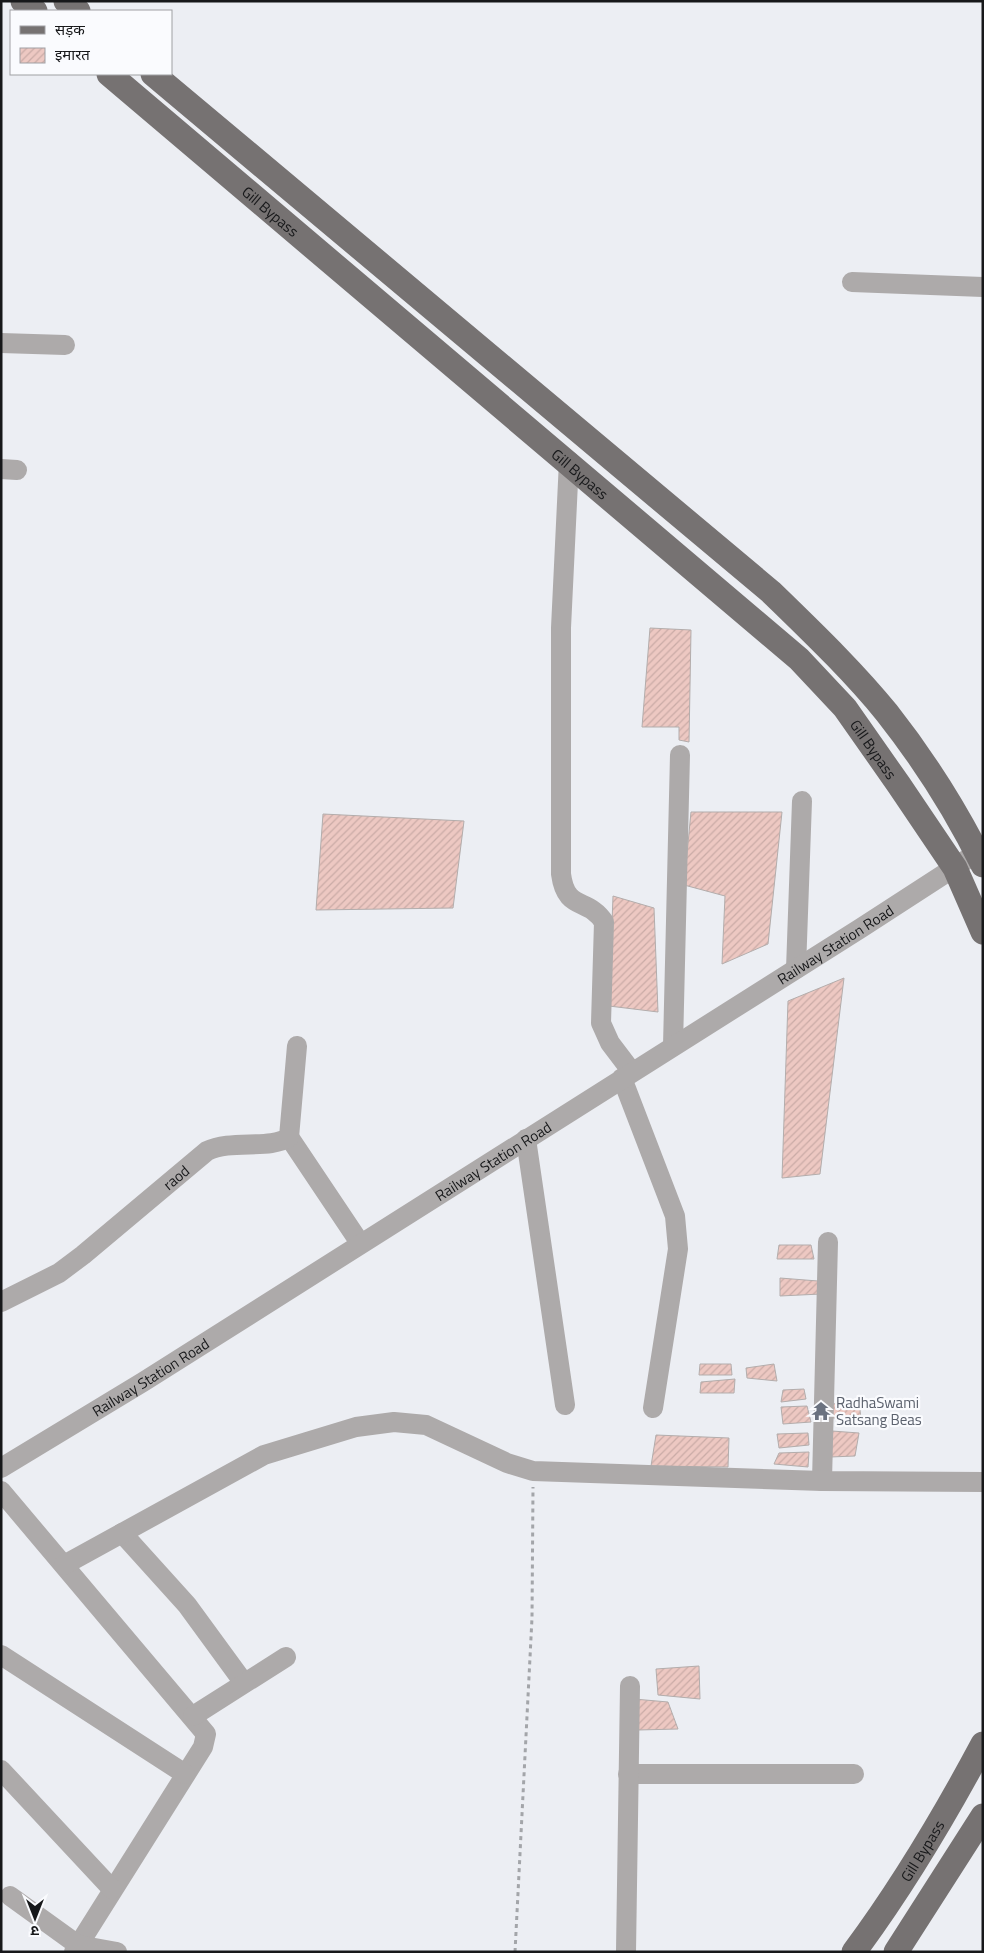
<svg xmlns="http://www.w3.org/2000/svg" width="984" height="1953" font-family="'Titillium Web','Noto Sans Devanagari',sans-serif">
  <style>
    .building { fill: url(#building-hatch); stroke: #b3adac }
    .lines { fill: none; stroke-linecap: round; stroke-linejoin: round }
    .path { stroke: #a3a5a9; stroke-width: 3; stroke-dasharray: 4 4; stroke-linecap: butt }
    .minor { stroke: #adaaaa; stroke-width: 20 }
    .major { stroke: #767272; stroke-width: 25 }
    .labels { text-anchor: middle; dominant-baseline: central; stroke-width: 4.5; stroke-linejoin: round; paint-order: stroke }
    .street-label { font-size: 15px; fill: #17181a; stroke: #fafbfe }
    .worship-label { font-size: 15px; fill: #5b616d; stroke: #fafbfe; text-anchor: start }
  </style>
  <defs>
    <pattern id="building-hatch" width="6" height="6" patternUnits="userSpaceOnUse" patternTransform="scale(1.25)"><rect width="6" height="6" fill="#edc8c2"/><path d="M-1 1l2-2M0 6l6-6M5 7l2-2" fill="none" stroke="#caaba6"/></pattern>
  </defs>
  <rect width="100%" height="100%" fill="#eceef3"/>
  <path class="building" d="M650,628l41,2 -2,112 -10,-2v-13h-37z
    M691,812h91l-14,132 -46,20 3,-68 -41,-11z
    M323,814l141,7 -11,87 -137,2z
    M613,896l41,12 4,104 -49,-6z
    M844,978l-24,196 -38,4 6,-177z
    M779,1245h32l3,14h-37z
    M780,1278l38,3 3,13 -41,2z
    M700,1364h31l1,11h-33z
    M774,1364l3,17 -30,-3 -1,-10z
    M735,1379l-1,14h-34l1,-11z
    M804,1389l2,10 -25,3 2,-12z
    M859,1403l2,15h-32l1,-14z
    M807,1406l4,16 -28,2 -2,-17z
    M832,1431l27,2 -4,23 -25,1z
    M808,1433l1,12 -30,3 -2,-14z
    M656,1435l73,3 -1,29 -77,-1z
    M809,1452l-1,15 -34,-3 5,-11z
    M699,1666l1,33 -42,-4 -2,-26z
    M634,1699l34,3 10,27 -40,1z"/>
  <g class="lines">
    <path class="path" d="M515,1952l17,-334 1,-131"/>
    <g class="minor">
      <path d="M852,282l131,5"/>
      <path d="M1,343l64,2"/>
      <path d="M569,461l-8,167v246c5,38 27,23 43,48l-3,101 9,20 22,29"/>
      <path d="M1,469l16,1"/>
      <path d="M796,969l6,-168"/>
      <path d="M673,1046l7,-291"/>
      <path d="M622,1078l53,138 3,33 -25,159"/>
      <path d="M289,1137l71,106"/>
      <path d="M526,1139l39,266"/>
      <path id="s1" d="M1,1302l58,-29 24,-18 124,-104c24,-12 64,-1 82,-14l8,-91"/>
      <path id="s2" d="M1,1468l142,-86 718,-454 122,-79"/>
      <path d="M822,1481l6,-239"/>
      <path d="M1,1491l205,243 -3,13 -129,205"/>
      <path d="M122,1533l65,72 57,78"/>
      <path d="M64,1565l200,-110 92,-28 38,-5 32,3 81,38 26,8 289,10 161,1"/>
      <path d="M1,1655l184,119"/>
      <path d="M193,1716l93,-59"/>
      <path d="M1,1770l111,119"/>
      <path d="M628,1774h226"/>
      <path d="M10,1896l68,49 39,7"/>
      <path d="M626,1952l4,-266"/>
    </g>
    <g class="major">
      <path d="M23,1l12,10"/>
      <path d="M66,1l12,10"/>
      <path id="s3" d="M109,74l690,585 46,49 54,77 56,83 28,64"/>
      <path d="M153,74l618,518c40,39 81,78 116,121 37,47 70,99 96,152"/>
      <path id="s4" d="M854,1952c49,-66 90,-135 129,-208"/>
      <path d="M896,1952l87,-136"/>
    </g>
  </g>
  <defs>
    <g id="temple-bare" transform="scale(1.5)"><path d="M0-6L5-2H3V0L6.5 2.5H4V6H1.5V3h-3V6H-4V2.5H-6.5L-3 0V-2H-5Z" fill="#6b7280" stroke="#fafbfe" stroke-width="2.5" paint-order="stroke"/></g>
  </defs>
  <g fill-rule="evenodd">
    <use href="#temple-bare" x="821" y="1411"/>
  </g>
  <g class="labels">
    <g class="street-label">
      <text stroke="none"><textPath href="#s3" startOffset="212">Gill Bypass</textPath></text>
      <text stroke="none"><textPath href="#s3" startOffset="618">Gill Bypass</textPath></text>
      <text stroke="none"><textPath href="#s3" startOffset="1022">Gill Bypass</textPath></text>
      <text stroke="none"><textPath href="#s2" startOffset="985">Railway Station Road</textPath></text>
      <text stroke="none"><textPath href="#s2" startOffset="580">Railway Station Road</textPath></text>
      <text stroke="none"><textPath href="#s1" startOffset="216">raod</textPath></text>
      <text stroke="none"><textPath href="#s2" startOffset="175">Railway Station Road</textPath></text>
      <text stroke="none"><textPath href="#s4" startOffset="122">Gill Bypass</textPath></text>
    </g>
    <g class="worship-label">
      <text x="836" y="1402">RadhaSwami<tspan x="836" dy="17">Satsang Beas</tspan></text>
    </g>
  </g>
  <rect width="984" height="1953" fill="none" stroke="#17181a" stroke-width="5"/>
  <rect x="10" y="10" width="162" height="65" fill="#fafbfe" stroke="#9fa0a3"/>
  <rect x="20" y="26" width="25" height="8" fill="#767272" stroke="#9fa0a3"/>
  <text x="55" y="35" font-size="15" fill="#17181a">सड़क</text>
  <rect x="20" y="48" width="25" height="15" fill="url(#building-hatch)" stroke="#9fa0a3"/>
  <text x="55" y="60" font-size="15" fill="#17181a">इमारत</text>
  <g transform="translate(35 1918) rotate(180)" stroke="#fafbfe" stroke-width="4" paint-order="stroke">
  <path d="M0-4L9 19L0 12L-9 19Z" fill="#17181a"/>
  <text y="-8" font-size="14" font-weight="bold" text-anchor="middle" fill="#17181a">उ</text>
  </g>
</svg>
